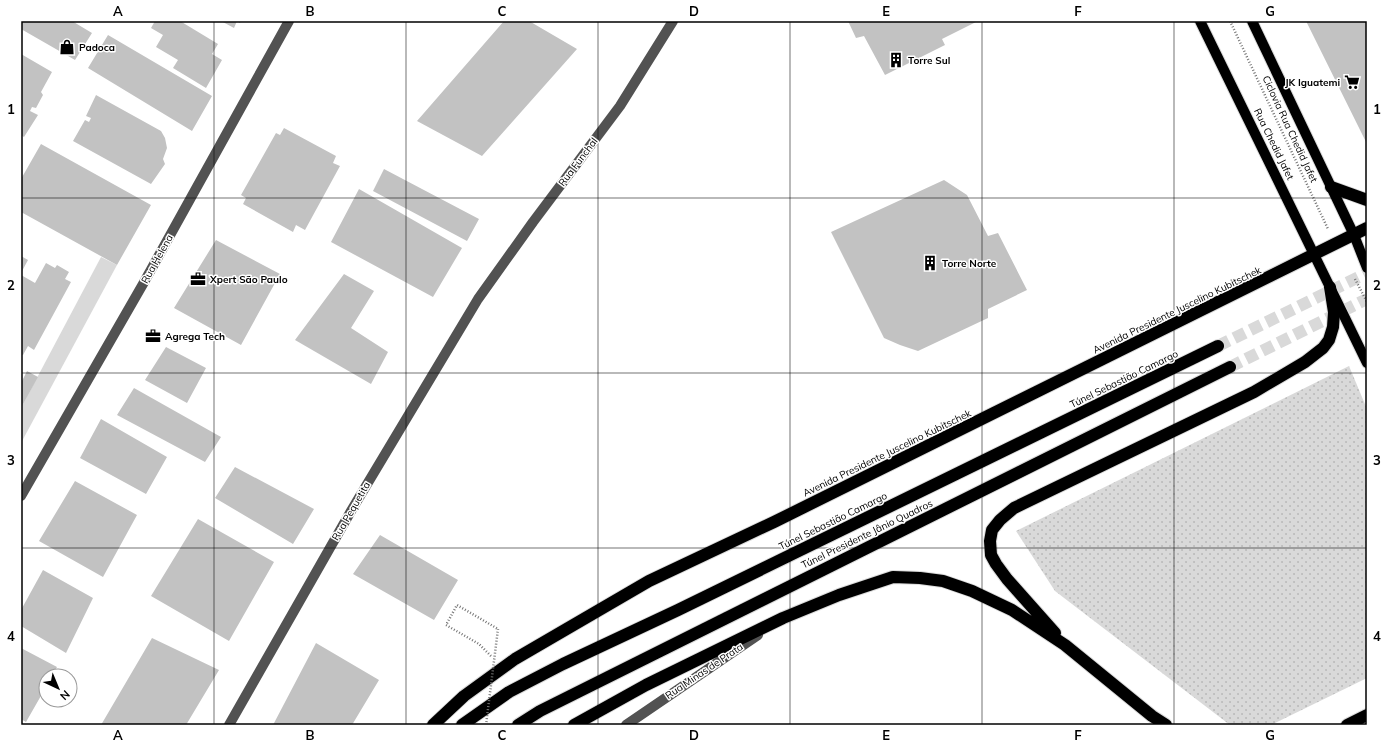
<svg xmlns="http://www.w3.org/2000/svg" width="1388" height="746" font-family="Mulish,sans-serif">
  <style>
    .grass { fill: url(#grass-dots) }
    .garden { fill: #d9d9d9 }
    .building { fill: #c2c2c2 }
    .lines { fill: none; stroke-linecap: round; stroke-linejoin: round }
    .highway-tunnel { stroke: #d9d9d9; stroke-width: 12; stroke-dasharray: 12 6; stroke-linecap: butt }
    .major-casing { stroke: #dbdbdb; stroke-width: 12 }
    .highway-casing { stroke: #dbdbdb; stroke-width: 14 }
    .path { stroke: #747474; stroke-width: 2.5; stroke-dasharray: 1 2; stroke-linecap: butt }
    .minor { stroke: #525252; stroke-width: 10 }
    .major { stroke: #000; stroke-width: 10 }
    .highway { stroke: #000; stroke-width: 12 }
    .path-bridge { stroke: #747474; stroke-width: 2.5; stroke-dasharray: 1 2; stroke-linecap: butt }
    .grid { fill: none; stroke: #000; stroke-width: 1; stroke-opacity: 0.55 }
    .labels { text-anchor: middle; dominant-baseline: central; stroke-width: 3; stroke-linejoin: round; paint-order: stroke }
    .poi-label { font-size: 10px; font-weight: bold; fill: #000; stroke: #fff; text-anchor: start }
    .street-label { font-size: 10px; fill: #000; stroke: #fff }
    .neatline { fill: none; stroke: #000; stroke-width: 1.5 }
    .grid-label { font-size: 13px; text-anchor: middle; font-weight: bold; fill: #000 }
  </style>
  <defs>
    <pattern id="grass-dots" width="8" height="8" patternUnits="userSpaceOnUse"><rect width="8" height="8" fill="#d9d9d9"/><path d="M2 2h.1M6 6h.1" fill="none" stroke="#b8b8b8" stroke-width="1.8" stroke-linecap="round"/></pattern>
  </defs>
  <rect width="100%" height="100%" fill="#fff"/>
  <path class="grass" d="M1349,366l18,43v269l-96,47h-41l-175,-134 -39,-60z"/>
  <path class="garden" d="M101,257l16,8 -96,178v-35z"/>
  <path class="building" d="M21,21h51l20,12 -17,27 -54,-31z
    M155,21h25l38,23 -6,10 10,6 -16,28 -33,-20 5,-8 -22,-13 7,-12 -12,-7z
    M221,21h20l-1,2 -3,-2 -3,7z
    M504,21h25l48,28 -95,107 -65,-35z
    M848,21h130l-36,18 3,6 -60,30 -21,-39 -8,2z
    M1306,21h61v123z
    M108,35l104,61 -20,35 -104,-63z
    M21,54l31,18 -11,20 2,3 -7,13 -4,-1 -2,4 8,4 -14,22 -3,-2z
    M96,95l65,36 4,7 2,10 -4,11 2,5 -14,20 -78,-43 12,-21 4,2 2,-4 -5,-2z
    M284,128l52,28 -3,7 7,3 -35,64 -9,-5 -3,7 -50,-28 3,-6 -5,-3 35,-62 4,2z
    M41,144l110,61 -34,60 -96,-53v-33z
    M384,169l95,50 -12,22 -94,-50z
    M944,180l23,15 21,41 10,-3 29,57 -39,19v9l-70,33 -18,-6 -16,-7 -53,-106z
    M359,189l103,59 -29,49 -102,-55z
    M216,240l64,34 -39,71 -67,-37z
    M21,256l7,4 -7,13z
    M46,263l9,5 2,-3 12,7 -4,7 6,3 -37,68 -6,-4 -5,9h-2v-80l14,8z
    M344,274l30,17 -23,37 37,24 -17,32 -76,-44z
    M166,347l40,21 -19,35 -42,-23z
    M27,371l11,6 -17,31v-25z
    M134,388l87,49 -16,25 -88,-47z
    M101,419l66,38 -21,37 -66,-36z
    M235,467l79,42 -21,35 -78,-46z
    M75,481l62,34 -34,62 -64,-36z
    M198,519l76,43 -45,79 -78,-45z
    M380,535l78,45 -24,40 -81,-46z
    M43,570l50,28 -27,55 -45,-27v-16z
    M152,638l67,32 -33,55h-85z
    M316,643l63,37 -27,45h-79z
    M21,648l36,19 -5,9h-6v11l-20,35 -5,-3z"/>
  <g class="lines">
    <path class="highway-tunnel" d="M1218,346l149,-73
      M1230,367l137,-68"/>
    <g class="major-casing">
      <path id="major" d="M1200,21l167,342
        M1252,21l102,214 13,33"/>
    </g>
    <g class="highway-casing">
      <path id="highway" d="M1331,187l36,13
        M1055,633l-48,-54 -11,-15 -5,-9 -1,-14 2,-11 8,-10 14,-12 240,-116 51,-30 18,-14 6,-8 4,-13 1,-15 -4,-25
        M433,725l31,-29 51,-37 134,-78 125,-59 593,-294
        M462,725l47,-33 54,-28 115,-54 540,-264
        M518,725l22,-14 690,-344
        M574,725l72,-40 137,-67 56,-23 54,-18 27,1 23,3 29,10 40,19 53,35 87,71 14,9
        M1347,725l20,-10"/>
    </g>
    <path class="path" d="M1230,21l98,208
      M1355,279l12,23
      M491,656l-12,-12 -33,-19 11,-20 41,24"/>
    <path class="minor" d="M21,496l122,-212 146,-263
      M229,725l122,-214 127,-212 55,-77 87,-116 53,-85
      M626,725l132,-90"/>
    <use href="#major" class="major"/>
    <use href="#highway" class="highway"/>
    <path class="path-bridge" d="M486,725l12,-96"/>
  </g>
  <path class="grid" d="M214,21v704M406,21v704M598,21v704M790,21v704M982,21v704M1174,21v704M21,198h1346M21,373h1346M21,548h1346"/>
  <defs>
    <g id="shop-bare" transform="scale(1.2)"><path d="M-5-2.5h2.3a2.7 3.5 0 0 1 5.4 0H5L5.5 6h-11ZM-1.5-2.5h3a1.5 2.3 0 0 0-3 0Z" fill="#000" stroke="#fff" stroke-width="2.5" paint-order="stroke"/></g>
    <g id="building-bare" transform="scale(1.2)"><path d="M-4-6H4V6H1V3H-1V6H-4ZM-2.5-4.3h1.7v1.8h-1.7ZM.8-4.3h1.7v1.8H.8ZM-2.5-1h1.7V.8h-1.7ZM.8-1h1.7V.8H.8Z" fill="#000" stroke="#fff" stroke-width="2.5" paint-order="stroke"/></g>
    <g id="supermarket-bare" transform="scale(1.2)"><path d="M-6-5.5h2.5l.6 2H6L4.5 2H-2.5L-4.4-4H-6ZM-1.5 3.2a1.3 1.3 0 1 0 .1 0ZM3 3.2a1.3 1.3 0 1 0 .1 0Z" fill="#000" stroke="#fff" stroke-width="2.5" paint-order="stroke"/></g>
    <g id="office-bare" transform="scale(1.2)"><path d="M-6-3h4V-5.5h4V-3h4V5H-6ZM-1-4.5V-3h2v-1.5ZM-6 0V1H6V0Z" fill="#000" stroke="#fff" stroke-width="2.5" paint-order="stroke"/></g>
  </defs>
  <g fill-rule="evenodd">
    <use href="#shop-bare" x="67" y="47"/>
    <use href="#building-bare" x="896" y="60"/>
    <use href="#supermarket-bare" x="1352" y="82"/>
    <use href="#building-bare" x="930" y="263"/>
    <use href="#office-bare" x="198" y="279"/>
    <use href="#office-bare" x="153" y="336"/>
  </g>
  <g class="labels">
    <g class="poi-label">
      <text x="79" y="47">Padoca</text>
      <text x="908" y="60">Torre Sul</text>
      <text x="1340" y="82" text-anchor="end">JK Iguatemi</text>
      <text x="942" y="263">Torre Norte</text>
      <text x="210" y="279">Xpert São Paulo</text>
      <text x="165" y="336">Agrega Tech</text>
    </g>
    <g class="street-label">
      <text transform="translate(1290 129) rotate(65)">Ciclovia Rua Chedid Jafet</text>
      <text transform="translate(1274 144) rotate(64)">Rua Chedid Jafet</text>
      <text transform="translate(578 162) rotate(-53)">Rua Funchal</text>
      <text transform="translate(157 259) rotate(-61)">Rua Helena</text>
      <text transform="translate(1177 310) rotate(-26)">Avenida Presidente Juscelino Kubitschek</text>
      <text transform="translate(1124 379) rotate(-26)">Túnel Sebastião Camargo</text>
      <text transform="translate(887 453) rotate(-26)">Avenida Presidente Juscelino Kubitschek</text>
      <text transform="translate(351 511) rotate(-60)">Rua Pequetita</text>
      <text transform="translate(833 521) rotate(-26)">Túnel Sebastião Camargo</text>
      <text transform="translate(867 534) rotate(-26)">Túnel Presidente Jânio Quadros</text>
      <text transform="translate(704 671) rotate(-34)">Rua Minas de Prata</text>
    </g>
  </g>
  <rect width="1388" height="746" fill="none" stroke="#ffffff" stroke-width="44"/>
  <g transform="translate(58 688) rotate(136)"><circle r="19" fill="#ffffff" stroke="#999999"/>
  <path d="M0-3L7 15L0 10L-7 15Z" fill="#000000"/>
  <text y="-6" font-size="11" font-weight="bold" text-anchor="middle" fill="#000000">N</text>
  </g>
  <rect x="22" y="22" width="1344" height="702" class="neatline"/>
  <g class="grid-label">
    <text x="118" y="16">A</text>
    <text x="310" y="16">B</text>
    <text x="502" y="16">C</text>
    <text x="694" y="16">D</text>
    <text x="886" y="16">E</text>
    <text x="1078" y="16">F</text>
    <text x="1270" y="16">G</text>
    <text x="11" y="114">1</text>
    <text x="1377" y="114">1</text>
    <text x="11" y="290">2</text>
    <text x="1377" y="290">2</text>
    <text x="11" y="465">3</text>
    <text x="1377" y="465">3</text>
    <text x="11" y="641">4</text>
    <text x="1377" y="641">4</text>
    <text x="118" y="740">A</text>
    <text x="310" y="740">B</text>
    <text x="502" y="740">C</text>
    <text x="694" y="740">D</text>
    <text x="886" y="740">E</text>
    <text x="1078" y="740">F</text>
    <text x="1270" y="740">G</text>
  </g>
</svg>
